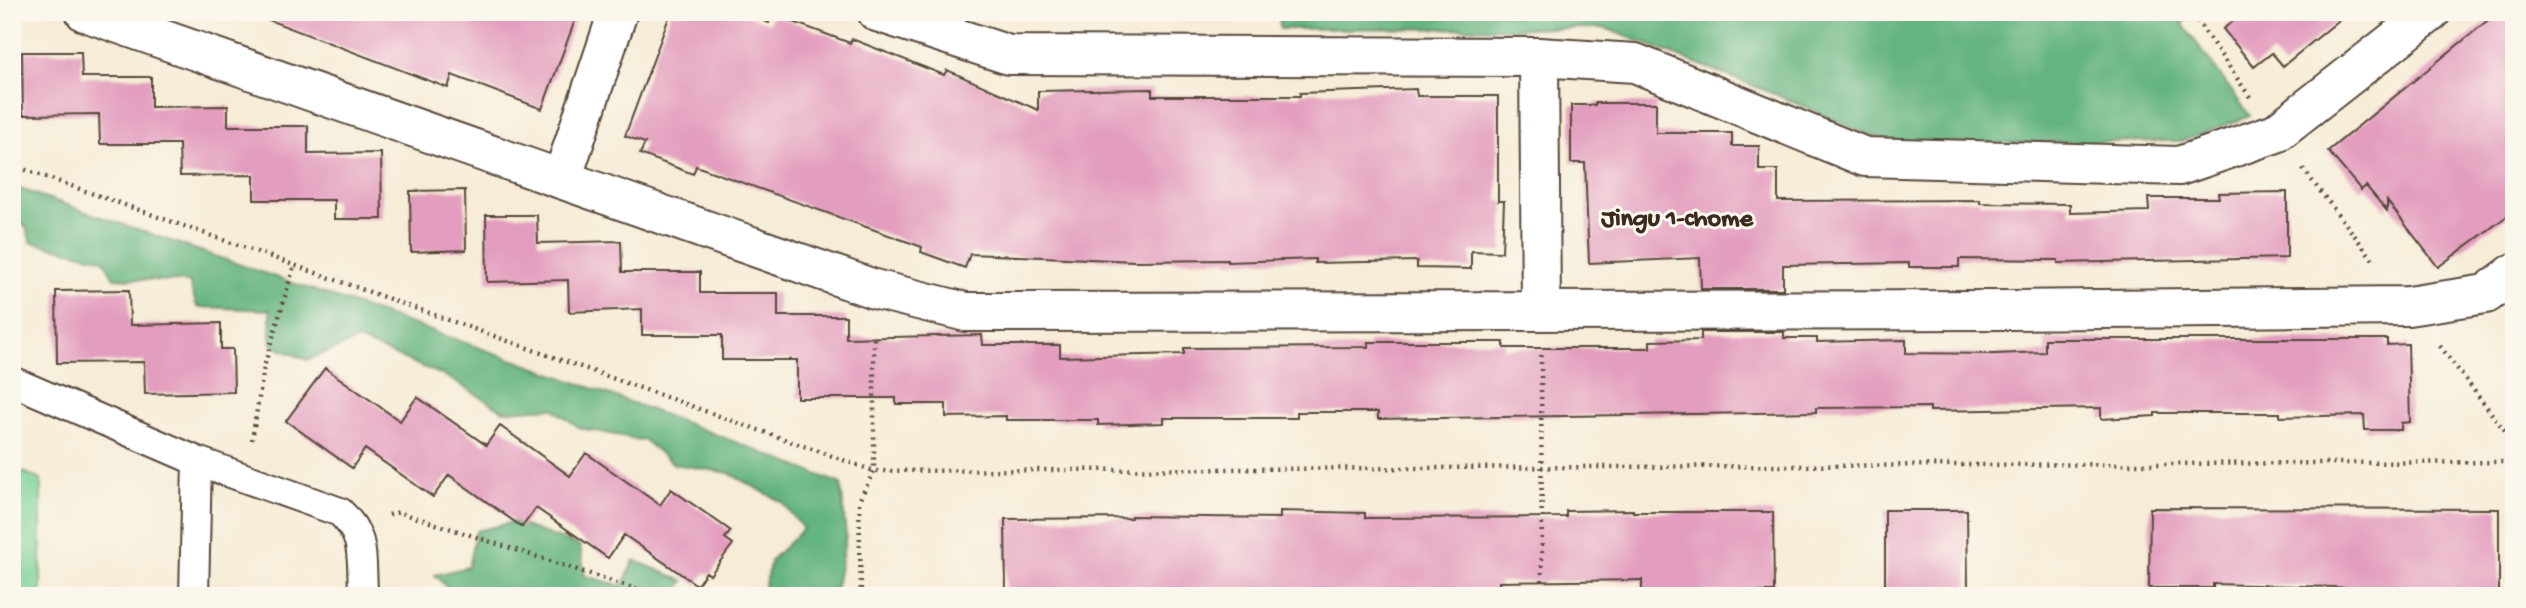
<svg xmlns="http://www.w3.org/2000/svg" width="2526" height="608" font-family="'Gochi Hand',sans-serif">
  <style>
    .green { fill: #7bd296; stroke: #5b7e5a; stroke-width: 2 }
    .forest { fill: #64b47f; stroke: #506f4e; stroke-width: 2 }
    .building { fill: #e39dbe }
    .lines { fill: none; stroke-linecap: round; stroke-linejoin: round }
    .service-casing { stroke: #57473a; stroke-width: 32 }
    .minor-casing { stroke: #57473a; stroke-width: 42 }
    .path { stroke: #57473a; stroke-width: 4.5; stroke-dasharray: 2 5; stroke-linecap: butt }
    .service { stroke: #fff; stroke-width: 28 }
    .minor { stroke: #fff; stroke-width: 38 }
    .labels { text-anchor: middle; dominant-baseline: central; stroke-width: 6; stroke-linejoin: round; paint-order: stroke }
    .neighbourhood-label { font-size: 26px; font-weight: bold; fill: #3b2a1e; stroke: #fbf7ec }
  </style>
  <rect width="100%" height="100%" fill="#fbf7ec"/>
  <filter id="ink" filterUnits="userSpaceOnUse"><feTurbulence type="fractalNoise" baseFrequency=".0143" numOctaves="2"/><feDisplacementMap in="SourceGraphic" scale="14" xChannelSelector="R" yChannelSelector="G"/><feConvolveMatrix kernelMatrix="1 2 1 2 8 2 1 2 1" color-interpolation-filters="sRGB"/></filter>
  <filter id="wash" filterUnits="userSpaceOnUse"><feTurbulence type="fractalNoise" baseFrequency=".00686" numOctaves="4" result="noise"/><feDisplacementMap in="SourceGraphic" scale="28" xChannelSelector="R" yChannelSelector="G"/><feGaussianBlur stdDeviation="1.57" result="paint"/><feColorMatrix in="noise" values="0 0 0 0 0 0 0 0 0 0 0 0 0 0 0 0 0 1.4 0 .05"/><feComposite in="paint" operator="in"/></filter>
  <g filter="url(#wash)">
    <rect width="100%" height="100%" fill="#f6ecd7"/>
    <path class="green" d="M12,467l29,13v116h-29z"/>
    <path class="forest" d="M1279,12h913l-10,11 68,93 -67,25 -282,3 -34,-10 -85,-37 -177,-69 -325,1z
      M12,186c277,97 557,187 829,298l5,52 -12,60h-72l9,-36 32,-31 -21,-27 -53,-29 -55,-9 -29,-23 -65,-13 -28,-20 -48,3 -59,-35 -87,-36 -51,20 -36,-15 -1,-35 -73,-3 -8,-25 -75,-4 -11,-19 -72,-17 -6,-17 -13,-2z
      M513,522l67,24 5,30 38,10 11,-26 50,21 -11,15h-218l-20,-21 33,-8 8,-36z"/>
    <g id="blocks">
      <path class="building" d="M259,12h319l-36,97 -90,-34 -4,13 -190,-72z
        M671,12h68l30,11 3,-9 78,29 2,-4 92,36 3,-5 91,40v-19l114,-2v7h148v-3l116,-4 1,7h81v105h6l-2,51 -31,-1v18l-54,-1v-7l-102,2v-4l-87,3v-2l-93,1 -165,-7 -5,14 -44,-16 1,-5 -226,-81 -3,8 -53,-20 5,-11 -20,-7z
        M2238,12h111l-66,54 -11,-13 -18,14 -31,-38 18,-14z
        M2498,12h16v199l-76,56 -51,-66v10l-21,-25 -5,4 -33,-39z
        M22,52h59l1,25h69v30l77,-1v20h80v28l73,-1 1,66h-48v-19h-80v-25l-74,1 -1,-32h-79l-1,-30 -76,1z
        M1595,103h61v30h76v13h27v24h19v31l202,-1v3l90,1v9l79,-2 -1,-13h71l-1,-5 69,-1v66l-229,5v-3l-99,-1v8h-50v-4l-126,2v24h-82l-1,-31 -111,5 -4,-100h-14v-58h24z
        M465,190l1,60 -55,2 -1,-61z
        M486,215h51l1,28 83,-2 1,31h78v21h78v23h68v22l136,-3 1,10h77v12l124,-3v-6l184,-1v-5h136v6h146v-7l51,-1v-8h83v6h33v4l89,-2v13l89,1 50,-2v-13h342v6l21,-1 2,78 -9,1v7h-36l-1,-15 -84,2v-4h-125v3l-54,3v-11l-171,3v-4l-114,1v4l-438,7v-7h-81v6h-133v5l-66,2v-5h-92v-4l-60,1v-13h-50v-6h-99v-38h-75v-25h-80v-26l-73,3 -1,-32 -81,2z
        M129,290l1,35 91,-2v26h12l1,43 -89,2 -1,-32 -87,1 -1,-72z
        M325,368l75,53 17,-24 69,48 14,-19 70,50 16,-23 74,52 11,-16 60,42 -6,7 8,6 -23,31 -4,-3 -9,13 -73,-50 -16,23 -72,-50 -14,19 -73,-52 -16,22 -68,-48 -13,19 -66,-47z
        M2150,508l349,1v87h-111l-1,-5 -53,-4 -121,-3v4h-64z
        M1633,510v2h140l1,80h-75v4h-57v-16l-143,2v8h-55v6l-180,-5v5h-258l-1,-77 126,-1v-2l149,2v-7l85,2v5l201,-1v-6z
        M1885,510h82l1,79 -16,1 -1,6h-42l-1,-6 -23,-1z"/>
    </g>
  </g>
  <g filter="url(#ink)">
    <use href="#blocks" fill-opacity="0" stroke="#57473a" stroke-width="2"/>
    <g class="lines">
      <g class="service-casing">
        <path id="service" d="M12,381l185,80
          M194,596l3,-135 143,51c26,25 21,44 23,78l3,6"/>
      </g>
      <g class="minor-casing">
        <path id="minor" d="M85,12l789,277 92,23 1044,-2 398,-4 78,-12 28,-21
          M877,12l132,43 530,2 96,6 230,94 314,9 97,-33 155,-121
          M1539,57l2,254
          M562,179l56,-167"/>
      </g>
      <path class="path" d="M2206,12l-10,7 54,78
        M12,165l862,306 1640,-9
        M2303,169l72,93
        M2440,346l74,97
        M1541,355l1,241
        M252,440l12,-73 30,-101
        M389,515l10,-3 259,84
        M861,596l-2,-95 15,-30v-137"/>
      <use href="#service" class="service"/>
      <use href="#minor" class="minor"/>
    </g>
  </g>
  <g class="labels">
    <g class="neighbourhood-label">
      <text x="1677" y="220">Jingu 1-chome</text>
    </g>
  </g>
  <rect width="2526" height="608" fill="none" stroke="#fbf7ec" stroke-width="42"/>
</svg>
